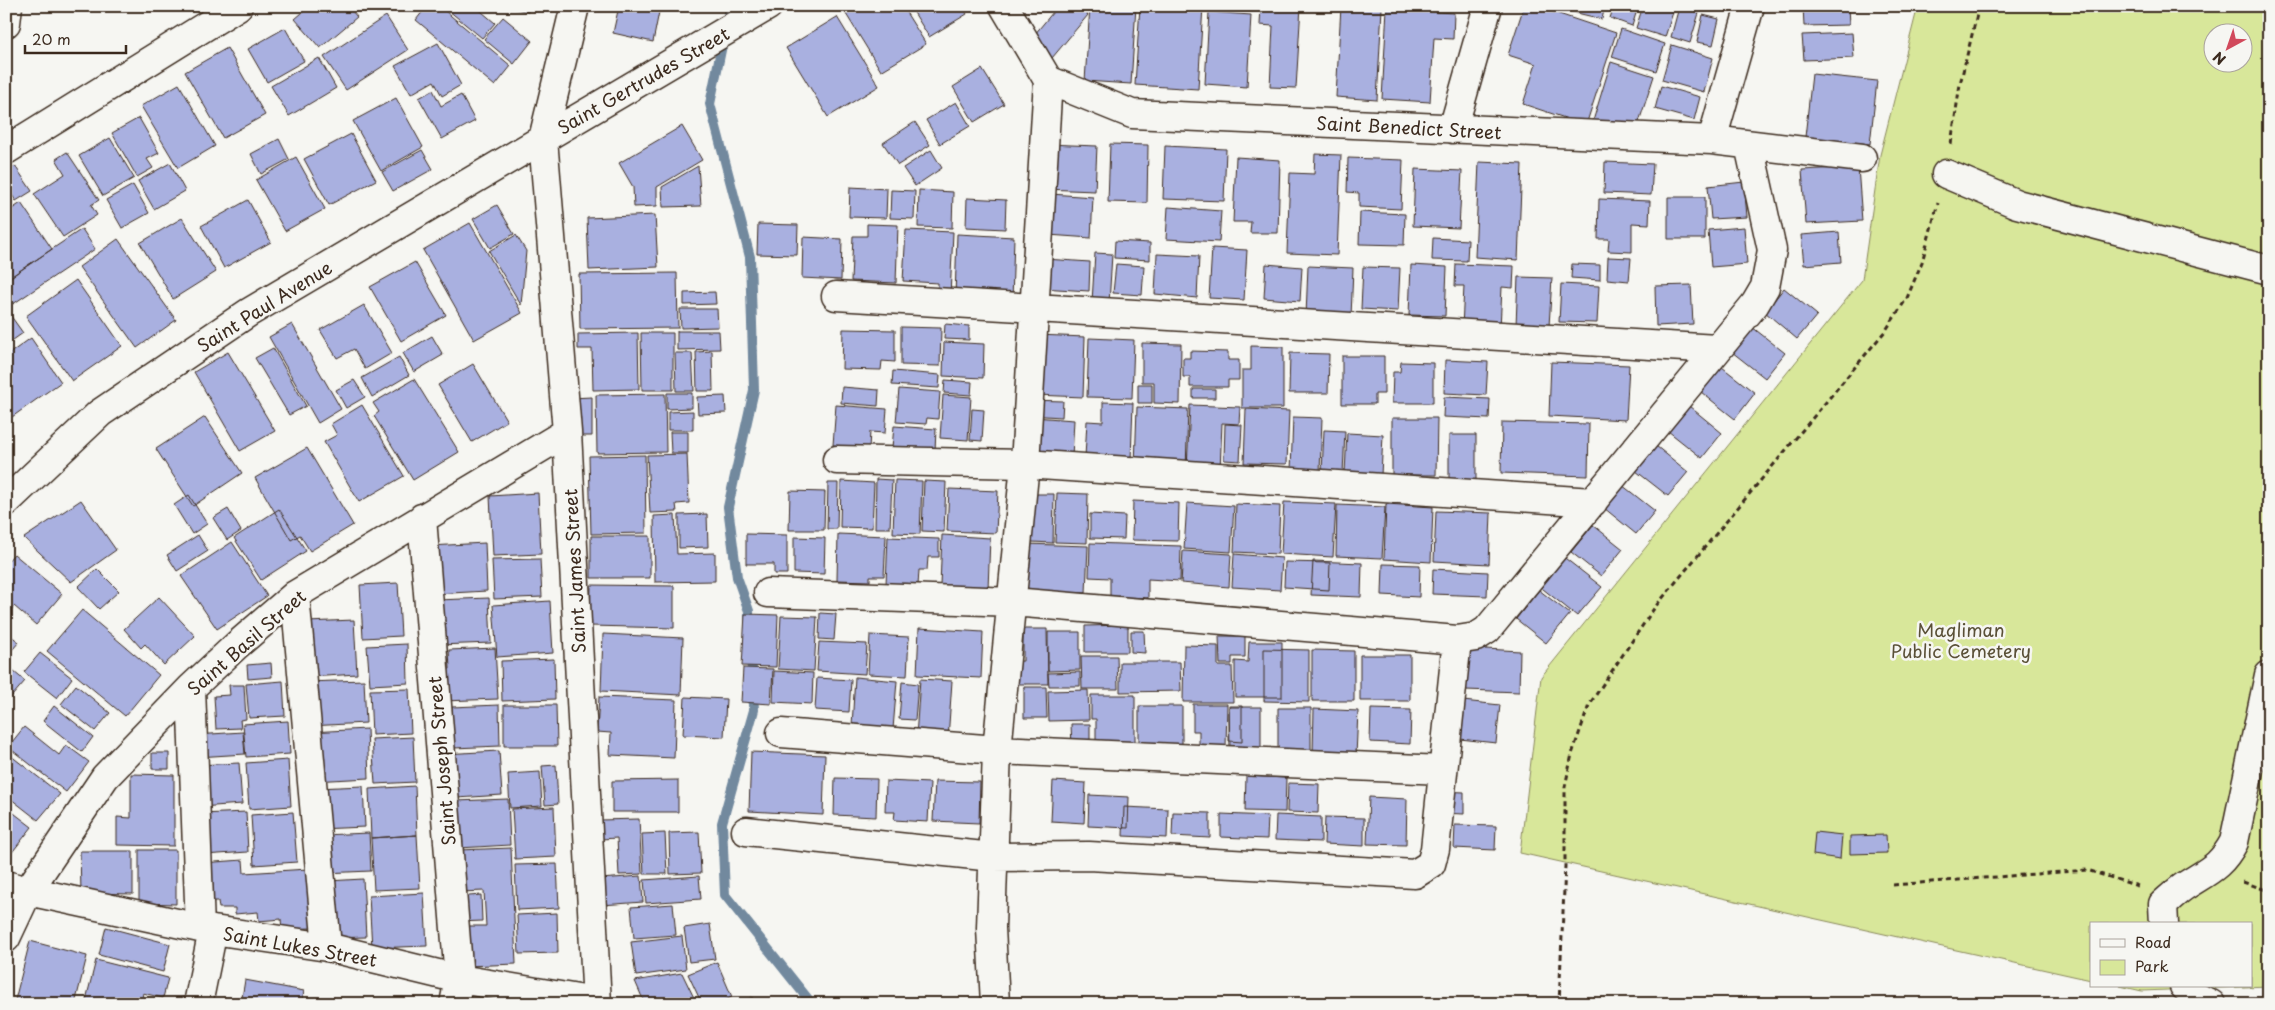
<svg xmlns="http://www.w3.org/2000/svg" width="2275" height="1010" font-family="'Playpen Sans',sans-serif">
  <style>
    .green { fill: #d8e79a; stroke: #8a885c; fill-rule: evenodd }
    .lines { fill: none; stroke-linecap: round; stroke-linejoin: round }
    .stream { stroke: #72899e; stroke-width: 10 }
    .building { fill: #a9b0e0; stroke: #3b2a1e }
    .minor-casing { stroke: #3b2a1e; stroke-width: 31 }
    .path { stroke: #3b2a1e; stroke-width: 3; stroke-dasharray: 5 4; stroke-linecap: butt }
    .minor { stroke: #f6f6f2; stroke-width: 28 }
    .labels { text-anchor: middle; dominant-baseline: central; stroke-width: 5; stroke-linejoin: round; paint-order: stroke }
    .street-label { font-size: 18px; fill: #3b2a1e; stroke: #f6f6f2 }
    .park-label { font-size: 18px; fill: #5a5037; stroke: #f6f6f2 }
  </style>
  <rect width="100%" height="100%" fill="#f6f6f2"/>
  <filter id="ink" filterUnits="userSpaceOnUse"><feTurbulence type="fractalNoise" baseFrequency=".02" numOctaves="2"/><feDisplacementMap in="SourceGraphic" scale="10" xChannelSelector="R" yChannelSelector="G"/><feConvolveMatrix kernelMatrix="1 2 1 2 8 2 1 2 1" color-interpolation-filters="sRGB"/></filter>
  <g filter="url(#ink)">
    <path class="green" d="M1918,6h351v980l-127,5 -22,-5h131v-62h-160v56l-571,-127 21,-176 321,-397 18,-125zM2212,32h30v30h-30z"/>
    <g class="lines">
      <path class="stream" d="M730,6l-20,98 40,153 4,133 -26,117 9,70 12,34v17
        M751,652l3,58 -32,113 3,72 87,109"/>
    </g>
    <path class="building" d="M310,6h38l9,11 -37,31 -25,-29z
      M427,6h12l72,60 -16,20 -79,-66z
      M451,6h24l20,17 -13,15 -34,-28z
      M505,6h24l-1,6z
      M619,6l41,1 -7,35 -40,-9z
      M859,6h43l24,38 -45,27 -35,-57z
      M910,6h52l5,8 -38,23z
      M1058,6h20l10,9 -36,43 -22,-18z
      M1090,6h46l-5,78 -46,-3z
      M1140,6h63l-5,83 -63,-4z
      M1261,6h40l-5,82 -26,-1 3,-61 -13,-1z
      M1341,6l41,2 -5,92 -41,-3z
      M1402,6h45v3z
      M1451,6h23l-1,4 -22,-2z
      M1524,6h11l81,27 -30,92 -63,-21 13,-40 -28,-9z
      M1560,6h45l-3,13 -42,-10z
      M1614,6l24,1 -6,19 -22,-8z
      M1643,6h32l-10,31 -29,-9z
      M1803,6h45l1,19 -45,1z
      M1679,7l20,6 -9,30 -19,-6z
      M1387,9l67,4 -1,26 -19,-1 -4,64 -48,-3z
      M1209,12l42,3 -4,72 -42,-3z
      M1703,15l16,4 -6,26 -16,-3z
      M386,16l22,34 -62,40 -22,-33z
      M503,17l29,24 -18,23 -30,-25z
      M837,17l42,69 -51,31 -42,-69z
      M285,28l19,33 -37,21 -19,-33z
      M1621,29l44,15 -9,27 -44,-14z
      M1852,33l2,25 -50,2 -2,-25z
      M438,43l23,42 -19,11 -8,-15 -23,13 -16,-28z
      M1672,45l41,13 -9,34 -42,-12z
      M227,48l38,67 -42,23 -38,-66z
      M319,58l17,30 -47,28 -18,-30z
      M1611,62l43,14 -16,49 -45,-4z
      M982,69l22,35 -30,18 -21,-35z
      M1812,74l65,7 -7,63 -65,-7z
      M179,84l36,62 -37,22 -37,-62z
      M1661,86l39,11 -6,23 -39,-11z
      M433,90l8,16 20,-11 14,26 -33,18 -23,-41z
      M396,98l27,49 -42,24 -28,-50z
      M956,102l14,24 -30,18 -14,-24z
      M139,118l20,35 -12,6 6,9 -16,9 -25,-44z
      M915,122l15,23 -32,20 -15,-22z
      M682,126l20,34 -45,27v19l-23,1 -1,-20 -14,-24z
      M351,134l25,46 -47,25 -25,-46z
      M110,138l24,40 -31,18 -24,-40z
      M279,139l10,20 -28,15 -10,-20z
      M1046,144l51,2 -2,45 -51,-2z
      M1110,144l38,1 -1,58 -39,-1z
      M1165,146l61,3 -2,52 -61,-2z
      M422,150l11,19 -40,22 -11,-19z
      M931,150l11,18 -27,18 -12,-18z
      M67,152l32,48 -8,5 6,10 -34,22 -29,-43 31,-20 -9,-15z
      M1315,154l26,1 -4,100 -50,-2 3,-80 24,1z
      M296,157l29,52 -40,22 -29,-51z
      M1236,157l44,3 -2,73h-28l1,-11h-18z
      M1348,158l55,2 -2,49 -42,-2v-14l-12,-1z
      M1479,162l43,2 -4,96 -43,-3z
      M1605,162l48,2 -2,31 -47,-2z
      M170,163l15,28 -31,18 -16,-28z
      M15,166l17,25 -16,10 -10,-15v-14z
      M698,166l3,40 -38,1 -1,-20z
      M1858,167l4,54 -56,3 -4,-54z
      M1415,169l47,2 -3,57 -46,-2z
      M1744,182l3,35 -36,2 -3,-33z
      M133,185l16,28 -27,15 -16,-28z
      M850,187l37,2 -1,29 -37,-1z
      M891,190l24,1 -1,28 -24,-1z
      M919,190l34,2 -1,36 -34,-1z
      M1051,194l42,3 -2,41 -43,-3z
      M1668,197h37v42h-37z
      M967,198l39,2 -1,29 -39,-2z
      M1599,199l51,2 -1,23 -17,-1v29l-24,-1 1,-12h-11z
      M248,200l23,42 -47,26 -23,-42z
      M21,203l31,46 -46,31v-59l3,-2 -3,-6z
      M497,205l17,29 -24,14 -17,-29z
      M1168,207l53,4 -2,31 -53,-3z
      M1360,212l45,2 -1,31 -45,-1z
      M655,215l3,52 -69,3 -2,-52z
      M182,218l34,54 -43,27 -33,-56z
      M470,223l52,90 -48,27 -51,-90z
      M758,224l40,1 -1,30 -40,-1z
      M867,224l31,1 -2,58 -45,-2 2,-45h14z
      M1744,227l3,37 -36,3 -3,-37z
      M82,229l13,20 -82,55 -7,-10v-14z
      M906,230l47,2 -3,64 -12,-1v-12l-35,-2z
      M1839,232l2,30 -37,3 -3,-30z
      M957,234l57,3 -2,64 -57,-3z
      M516,235l10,16 -5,54 -32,-54z
      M803,237l39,2 -1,41 -39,-2z
      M1433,238l35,2 -1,21 -35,-1z
      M118,239l58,81 -39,28 -58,-81z
      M1115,241l35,2v17l-36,-2z
      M1212,248l35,2 -3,50 -35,-2z
      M1095,253l17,1 -3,50 -17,-2z
      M1157,254l42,2 -2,42 -42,-4z
      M1608,257l23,1 -2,23 -22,-2z
      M1045,259l45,3 -1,29 -47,-3z
      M415,262l31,53 -45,26 -31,-54z
      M1116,264l28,2 -2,29 -29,-2z
      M1266,264l36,3 -2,34 -36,-3z
      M1456,264l58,2 -1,22 -11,-1 -2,42 -38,-1 2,-42h-9z
      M1572,264l28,1v15l-29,-2z
      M1411,265l36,2 -2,49 -36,-1z
      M1308,266l45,2 -2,49 -45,-1z
      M1363,267l37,1 -2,43 -37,-2z
      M677,273l1,55 -98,1 -1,-55z
      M1518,277l34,1 -3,48 -33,-1z
      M76,280l46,66 -50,35 -46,-65z
      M1561,284l38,2 -2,37 -38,-1z
      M1691,285l2,39 -37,2 -1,-40z
      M1784,288l33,27 -20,24 -32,-27z
      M715,292l1,12 -32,1v-12z
      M364,305l28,48 -27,16 -11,-20 -17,9 -17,-28z
      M680,309h37l1,18 -37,1z
      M8,312l15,21 -17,12v-31z
      M292,324l49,85 -23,14 -49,-86z
      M945,324l24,2v14l-25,-1z
      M901,327l40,1 -1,38 -39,-1z
      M1752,327l33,26 -20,25 -33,-26z
      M843,329l52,1v32l-13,-1 -1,9 -39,-1z
      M677,331h42l1,18 -43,1z
      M638,333l1,56 -46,1 -1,-41h-14v-15z
      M641,333h32v57h-31z
      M1038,335l47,2 -2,60 -47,-2z
      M432,336l11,19 -29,17 -11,-19z
      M31,338l30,44 -49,35 -6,-9v-52z
      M1089,338l45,2 -2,58 -45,-1z
      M944,342l40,2 -1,34 -40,-2z
      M1142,343l39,1 -1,60 -26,-1v-21h-12z
      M1251,346l32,1v61h-41v-38h9z
      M273,348l33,58 -17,9 -34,-57z
      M712,351l1,40h-16l-1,-39z
      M1190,351l38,1v8h11v20h-11v7h-38v-10h-7v-19h7z
      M228,352l47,79 -35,20 -46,-79z
      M675,353h17l2,38h-18z
      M1290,353l39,1 -1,39h-39z
      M1342,356h42v38h-9v10h-33z
      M399,357l10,18 -37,22 -10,-19z
      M1445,360l43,2 -2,33 -42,-2z
      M1401,362l32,1v40h-41l1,-31h7z
      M1551,362l78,3 -3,55 -77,-4z
      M473,364l34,57 -35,21 -34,-57z
      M1722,367l33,26 -20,26 -34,-27z
      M893,371l47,4 -1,13 -47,-3z
      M414,379l45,73 -46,28 -39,-64 5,-4 -6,-9z
      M354,380l11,17 -19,11 -10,-18z
      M945,380l27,2 -1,13 -27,-2z
      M1138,384h14v19h-14z
      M842,387l37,3 -1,16 -37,-3z
      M899,389l41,3 -2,27 -11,-1 -1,6 -30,-2z
      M1193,389h22v9h-22z
      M667,393h25v15l-25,1z
      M665,394l1,58 -69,1 -1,-58z
      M943,395l28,2 -3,43 -28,-2z
      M725,396l1,17 -28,1 -1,-17z
      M592,397v39h-20l-1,-38z
      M1444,397l46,2 -1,20 -46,-2z
      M1031,400l32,1 -1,16 -33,-2z
      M1103,402l30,1 -2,56 -46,-2 2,-36 16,1z
      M362,405l42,71 -45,26 -35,-60 13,-7 -6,-11z
      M836,405l51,4 -2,24 -15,-1 -1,16 -36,-3z
      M1190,405l50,2 -1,17 -17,-1 -2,47 -33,-1z
      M1689,406l33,27 -20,25 -34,-27z
      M1137,407l51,2 -2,60 -51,-2z
      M972,409l12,1 -2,31 -12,-1z
      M1246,409l43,2 -2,53 -43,-1z
      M693,411v19h-25v-18z
      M205,417l37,56 -49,33 -37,-57z
      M1033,417l41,3 -2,37 -41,-3z
      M1293,417l29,1 -2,54 -29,-1z
      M1392,418h45l-1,57h-44z
      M1502,422l87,2 -1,52 -87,-3z
      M1225,424l17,1 -2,36 -16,-1z
      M894,426l42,3 -1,22 -43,-3z
      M1324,430l21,1 -2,42 -21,-1z
      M670,432h18v21h-17z
      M1347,433l36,2 -2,40 -36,-2z
      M1449,435h27v52h-27z
      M1656,446l32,26 -20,24 -32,-25z
      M307,448l46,77 -43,26 -10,-16 -9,5 -36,-62z
      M687,454l2,49 -13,1 1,8 -27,1 -3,-58z
      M645,455l1,78 -55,1 -2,-78z
      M876,479l16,1 -2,48h-15z
      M895,480l27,1 -2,53 -27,-1z
      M841,481l33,2 -2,45 -32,-1z
      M924,481l22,1 -2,50 -22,-1z
      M828,483h10l-1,46h-10z
      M1622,485l33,26 -19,23 -32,-26z
      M949,489l49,2 -2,42 -49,-2z
      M790,491l35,1 -1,38h-35z
      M538,493l3,61 -48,2 -3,-60z
      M1057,493l31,1 -1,49 -32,-1z
      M1033,494h21l-1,49 -21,-1z
      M189,495l18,29 -15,10 -18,-29z
      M81,500l35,50 -45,32 -47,-44z
      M1133,501l46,2 -1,38 -46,-1z
      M1284,502l52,2 -3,53 -52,-3z
      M1187,503l47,3 -3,46 -47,-3z
      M1236,504l44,2 -2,48 -44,-2z
      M1386,504l47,3 -2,55 -47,-3z
      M1337,505l48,2 -3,51 -46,-2z
      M228,509l13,22 -14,9 -14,-22z
      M279,509l27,42 -45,29 -27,-42z
      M1436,511l55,2 -2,51 -55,-3z
      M707,514l1,33 -29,1v-33z
      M1090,514l35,2 -1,23 -34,-1z
      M675,515l2,39 38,-1v28l-60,1 -1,-66z
      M1593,525l30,24 -22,27 -30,-24z
      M746,534l41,1v39h-13v-10h-28z
      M838,534l48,2 -2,40h-14v5l-33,-1z
      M198,535l10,16 -31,20 -10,-16z
      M942,535l48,3 -2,51 -48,-3z
      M591,536h59v42h-59z
      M794,537l31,1 -1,36 -30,-1z
      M888,537l51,2v18h-11l-1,13h-8l-1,16 -32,-2z
      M232,542l35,54 -50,33 -36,-53z
      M485,543l2,48 -54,3 -3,-48z
      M1090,543l91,3 -1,35 -32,-2v19l-38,-1v-19l-21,-1z
      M1025,544l63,2 -2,47 -62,-2z
      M1183,551l48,3 -2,33 -48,-4z
      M14,554l48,40 -26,31 -22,-19 -8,10v-53z
      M1234,554l48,4 -2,32 -48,-3z
      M1561,555l41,32 -25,29 -39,-31z
      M540,559l2,38 -48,2 -2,-39z
      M1313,561l49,2 -1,34 -50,-2z
      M1285,562l45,1 -1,27 -45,-3z
      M1383,564l37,1 -1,32 -37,-2z
      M97,569l22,22 -20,18 -21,-22z
      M1433,569l55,3 -1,24 -55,-2z
      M398,583l3,53 -38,2 -3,-53z
      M591,585l83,1v42l-84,-2z
      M1539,590l31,24 -24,29 -30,-24z
      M159,597l36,39 -31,29 -19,-21 -4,4 -17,-19z
      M489,598l2,45 -52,2 -2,-45z
      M550,601l3,52 -56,4 -4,-52z
      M82,610l77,65 -34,41 -78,-65z
      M820,613l16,1 -2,26 -15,-1z
      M745,614l33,1 -2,52 -34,-1z
      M781,616l36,1 -3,54 -36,-2z
      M354,620l3,54 -47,3 -3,-55z
      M1128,625v27h-43v-26z
      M919,628l64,4 -2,46 -64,-3z
      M1023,629h24l1,55h-33v-23h8z
      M1131,631h13l1,22 -14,-1z
      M6,632l13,10 -13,15z
      M1048,632h32v38l-32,1z
      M603,634l80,4 -2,57 -80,-4z
      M870,635l39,2 -2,39 -39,-2z
      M1219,636h26v21h-13v7h-12z
      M819,642l48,2 -2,30 -48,-3z
      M1249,642h33v55h-47v-36l13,1z
      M407,644l1,39 -38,2 -3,-39z
      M1184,645l34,1v20h14l1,36h-50z
      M495,648l3,51 -55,2 -2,-31 9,-1 -1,-19z
      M1468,648l52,3 -1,41 -53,-2z
      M1264,649l45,1v52l-45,-1z
      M1312,650l42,1v50h-42z
      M40,653l32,25 -15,20 -33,-26z
      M1360,655h50v46h-50z
      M1081,656h36l1,33h-36z
      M554,659l1,40 -53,2 -1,-40z
      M1120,662h60l1,29 -61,1z
      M271,663l1,14 -24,2 -1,-14z
      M8,667l17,14 -19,22v-35z
      M743,668l30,1 -2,35 -30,-2z
      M774,671l39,2 -1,31 -39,-2z
      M1080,672v14h-31l-1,-13z
      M855,677l42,4 -4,48 -41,-3z
      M817,678l34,2 -2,32 -34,-2z
      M920,679l32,2 -4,58 -32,-2z
      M364,680l2,43 -57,3 -2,-44z
      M283,681l2,35 -36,2 -3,-34z
      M902,682l16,2 -3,36 -16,-1z
      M76,685l34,28 -15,18 -34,-27z
      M229,685h15l2,34 -6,1 1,8 -25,1 -2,-33 16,-1z
      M1024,687h22l1,31h-23z
      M409,689l2,44 -39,2 -2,-45z
      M1088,690l1,30 -40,1 -1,-30z
      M1091,695h44v51h-39v-27h-5z
      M599,697l77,3 -2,58 -64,-3 1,-22 -14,-1z
      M685,697l41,2 -2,38 -41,-2z
      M1454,700l46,5 -4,38 -45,-5z
      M1193,704h34l-1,43h-27v-16h-6z
      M499,705l1,41 -46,2 -2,-41z
      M504,705h52l1,41h-53z
      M54,706l39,31 -11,15 -39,-31z
      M1139,706h43v39l-43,1z
      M1229,706h13v36l-13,-1z
      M1229,707h32v41h-31z
      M1278,708h33v46h-33z
      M1314,709l44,2 -2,45 -43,-2z
      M1371,709l40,1 -1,34 -40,-2z
      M288,721l2,33 -44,3 -3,-33z
      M1071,724h19v23h-18z
      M24,727l35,28 7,-10 23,17 -23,30 -58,-45z
      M367,729l2,49 -56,3 -3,-49z
      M243,732l2,22 -48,3 -2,-22z
      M413,737l2,45 -40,2 -3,-45z
      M499,751l3,44 -45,3 -14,-44z
      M6,752l54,42 -22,26 -32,-25z
      M751,752l74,3 -2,60 -74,-4z
      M152,753h17v16h-17z
      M288,760l3,46 -42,3 -3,-46z
      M239,763l3,41 -42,3 -3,-42z
      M556,765l2,39 -13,1 -3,-39z
      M540,772l2,34 -32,2 -2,-34z
      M131,774l43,1v71l-57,-1v-28l14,1z
      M1246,776l40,2 -1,34 -40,-1z
      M835,778l42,1 -1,38 -42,-2z
      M678,780v32h-66v-31z
      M886,781l44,2 -2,39 -34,-2 1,-8h-10z
      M935,781l45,1 -1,41 -46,-2z
      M1053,781l33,2 -2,40 -33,-2z
      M1288,783l31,1 -1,29 -31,-1z
      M363,786l2,41 -47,2 -2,-41z
      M415,786l2,49 -46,3 -2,-49z
      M1441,791l23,1v22l-23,-1z
      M1089,795l40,2 -1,31 -40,-2z
      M1369,797l38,2 -1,46 -39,-1z
      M508,799l2,46 -51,3 -3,-47z
      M6,807l26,20 -26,33z
      M554,807l2,50 -41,2 -3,-50z
      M1124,807l44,2 -1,29 -44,-2z
      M246,812l2,40 -44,3 -3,-41z
      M293,812l4,50 -43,3 -3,-50z
      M1173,812l37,1v25l-38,-2z
      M1221,814l47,2 -1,23 -46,-2z
      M1276,815l45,2v25l-46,-2z
      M1325,817l39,1v28l-40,-2z
      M639,819l3,55 -23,1 -2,-37 -16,1 -1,-19z
      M1455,825l41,1 -1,24 -41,-2z
      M699,832l2,41 -31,1 -1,-41z
      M1815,832l27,3 -2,24 -27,-4z
      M369,833l2,38 -47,2 -2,-38z
      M665,833l2,41h-23l-2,-40z
      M417,835l3,53 -46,2 -3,-52z
      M1886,835l1,18 -37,1v-18z
      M511,848l5,116 -49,2 -2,-40h21l-2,-35 -24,1 -2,-42z
      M139,850h37v54l-37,-1z
      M80,851h53v43l-52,-1z
      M243,860l1,13 64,-4 4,59 -30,1 -1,-10 -22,2 -1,-9 -23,2v-6h-16l-1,-7h-13l-3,-38z
      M557,864l2,44 -42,2 -2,-45z
      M641,876l2,26 -41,3 -2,-26z
      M699,876l2,23 -55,4 -2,-23z
      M363,879l3,58 -35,1 -3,-57z
      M424,893l3,53 -55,2 -3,-52z
      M481,895l1,26 -23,1 -1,-25z
      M673,904l3,31 -42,3 -3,-31z
      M557,913l1,40 -39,1 -2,-39z
      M710,924l5,35 -26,3 -5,-34z
      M106,927l64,17 -7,28 -64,-17z
      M682,936l4,33 -50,7 -5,-34z
      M30,941l57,15 -12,48h-61z
      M96,960l72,18 -5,20 -20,-5 -2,11h-56z
      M717,962l15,35 -15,7h-15l-14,-30z
      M682,973l15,31h-52l-10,-23z
      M245,980l59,11 -3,13h-60z
      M752,997l3,7h-16z"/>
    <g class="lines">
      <g class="minor-casing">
        <path id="minor" d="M575,6l-32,133 24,293 30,572
          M1004,6l44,74 84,34 580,26 150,18
          M6,23l2,-17
          M1453,129l35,-123
          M1712,140l38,-134
          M6,150l232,-144
          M1946,174l71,30 252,66
          M836,296l881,53
          M837,460l188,4 568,38
          M6,502l94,-89 148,-100 520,-307
          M422,518l37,461 -5,25
          M768,593l245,9 444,38 19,-3 11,-7 268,-326 10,-17 7,-37 -23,-105
          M295,595l32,352
          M191,688l9,240
          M781,733l216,17 445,20
          M746,831l247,26 96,-1 326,18 16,-10 4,-15 22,-209
          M6,885l22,6 172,37 127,19 132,32 137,23
          M2164,924l-1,-20c8,-7 16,-15 25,-20 22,-14 33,-18 46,-42l35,-167
          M6,938l22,-47 77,-114 86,-89 46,-43 58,-50 272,-163
          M2184,986l11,10 16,8
          M198,1004l15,-74
          M995,1004l-4,-76 6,-178 28,-286 23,-384"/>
      </g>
      <path class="path" d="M1951,144l9,-60 19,-78
        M2243,882l26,9
        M1893,885l194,-15 51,16
        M1559,1004l6,-138v-79l7,-33 17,-49 66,-98 231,-277 21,-32 15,-36 16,-59"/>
      <use href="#minor" class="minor"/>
    </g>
  </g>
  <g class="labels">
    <g class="street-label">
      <text transform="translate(643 80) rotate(-30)">Saint Gertrudes Street</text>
      <text transform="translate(1409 127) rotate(3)">Saint Benedict Street</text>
      <text transform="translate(264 306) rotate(-32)">Saint Paul Avenue</text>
      <text transform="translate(574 571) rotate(-93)">Saint James Street</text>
      <text transform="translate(246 642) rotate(-41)">Saint Basil Street</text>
      <text transform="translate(441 761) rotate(-95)">Saint Joseph Street</text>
      <text transform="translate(300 946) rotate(10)">Saint Lukes Street</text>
    </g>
    <g class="park-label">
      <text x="1961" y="629">Magliman<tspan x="1961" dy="21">Public Cemetery</tspan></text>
    </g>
  </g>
  <rect width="2275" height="1010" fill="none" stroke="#f6f6f2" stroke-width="25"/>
  <rect x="12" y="12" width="2250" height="985" fill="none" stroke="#3b2a1e" stroke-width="2" filter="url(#ink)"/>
  <rect x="2090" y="922" width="162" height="65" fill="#f6f6f2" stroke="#aba49d"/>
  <rect x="2100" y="939" width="25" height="8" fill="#f6f6f2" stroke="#aba49d"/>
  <text x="2135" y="948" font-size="15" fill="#3b2a1e">Road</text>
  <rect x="2100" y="960" width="25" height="15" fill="#d8e79a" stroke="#aba49d"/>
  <text x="2135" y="972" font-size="15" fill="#3b2a1e">Park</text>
  <g transform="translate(2228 48) rotate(220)"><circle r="24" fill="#f6f6f2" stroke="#aba49d"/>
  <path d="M0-4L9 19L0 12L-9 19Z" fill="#d1495b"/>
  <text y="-8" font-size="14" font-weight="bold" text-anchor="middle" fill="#3b2a1e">N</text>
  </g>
  <path d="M25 45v8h101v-8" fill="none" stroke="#3b2a1e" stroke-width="2.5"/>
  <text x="32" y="45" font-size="15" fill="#3b2a1e" stroke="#f6f6f2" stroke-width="4" paint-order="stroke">20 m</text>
</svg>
